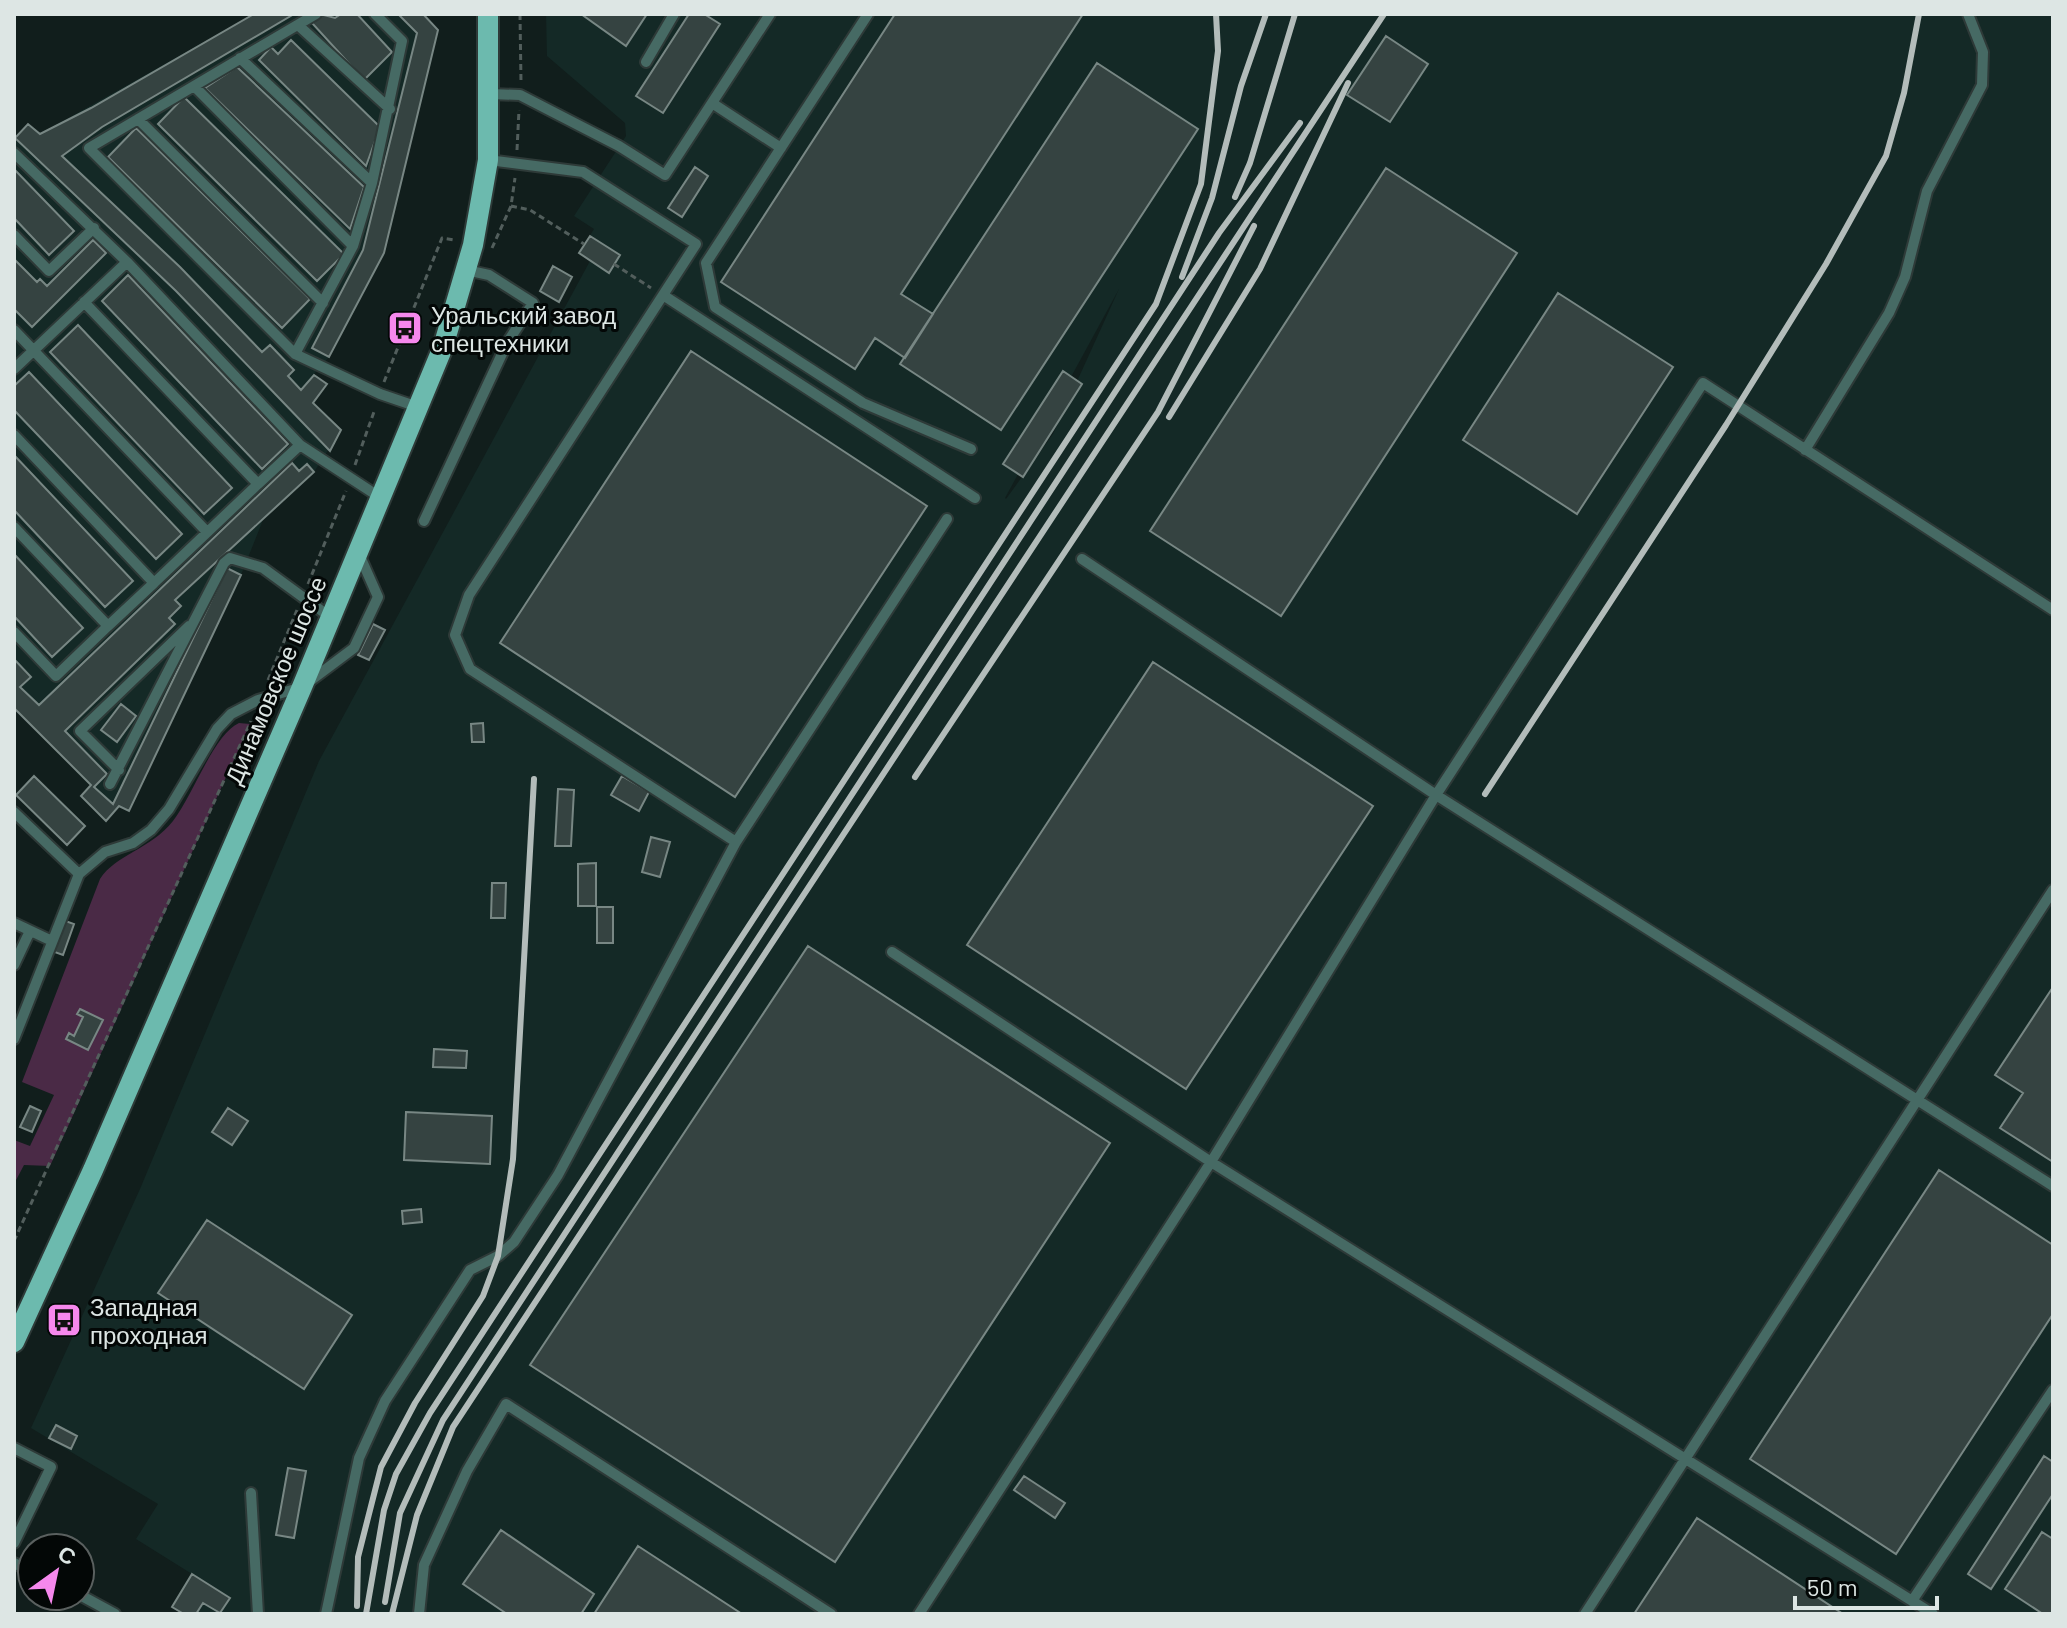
<svg xmlns="http://www.w3.org/2000/svg" width="2067" height="1628" font-family="Barlow,sans-serif">
  <style>
    .built { fill: #142926; fill-rule: evenodd }
    .green { fill: #4a2a46 }
    .building { fill: #354341; stroke: #788784; stroke-width: 2 }
    .lines { fill: none; stroke-linecap: round; stroke-linejoin: round }
    .service-casing { stroke: #2e3a38; stroke-width: 14 }
    .primary-casing { stroke: #2e3a38; stroke-width: 24 }
    .path { stroke: #525e5c; stroke-width: 3; stroke-dasharray: 6 4; stroke-linecap: butt }
    .service { stroke: #466a64; stroke-width: 10 }
    .primary { stroke: #6cbaae; stroke-width: 20 }
    .rail { stroke: #b3bcba; stroke-width: 6 }
    .labels { text-anchor: middle; dominant-baseline: central; stroke-width: 6; stroke-linejoin: round; paint-order: stroke }
    .poi-label { font-size: 24px; fill: #dde6e4; stroke: #030706; text-anchor: start }
    .street-label { font-size: 24px; fill: #dde6e4; stroke: #030706 }
  </style>
  <rect width="100%" height="100%" fill="#111e1c"/>
  <path class="built" d="M254,14h169l15,16 -54,223 -55,104 -15,17 13,10 -14,19 28,27 -27,42 -49,43 -24,60 -112,236 -10,-5 -13,15 -25,-25 10,-11 -77,-77v-570l14,-14 12,10z
    M546,14h1507v1600h-1869l-12,-7 20,-33 -56,-35 22,-35 -127,-76 109,-239 179,-428 271,-500 -11,-8 15,-24 -20,-13 52,-80 -1,-13 -78,-67zM1119,289l-66,145 -47,65 -1,-1z"/>
  <path class="green" d="M239,723l11,1 -200,442 -26,-1 -10,19v-44l16,6 24,-51 -32,-13 78,-203c15,-24 51,-30 73,-58 19,-24 41,-87 66,-98z"/>
  <path class="building" d="M254,14h40l-192,113 -40,29 118,111 82,85 8,-7 24,25 -6,6 13,14 13,-15 13,9 -14,19 28,27 -11,21 -154,-160 -161,-153 13,-14 12,10 51,-26z
    M320,14l15,4 6,-4h16l35,38 -28,28 -52,-57z
    M398,14h25l15,16 -54,223 -55,104 -17,-9 51,-98 54,-217z
    M581,14h66l-21,32z
    M689,14h15l16,10 -57,89 -27,-17z
    M895,14h188l-182,280 32,20 -28,44 -30,-20 -20,31 -134,-87z
    M1386,36l42,28 -38,58 -43,-27z
    M291,40l89,87 -14,39 -107,-106 12,-13 7,7z
    M1097,63l101,66 -197,301 -101,-66z
    M237,67l127,120 -14,42 -145,-141z
    M184,97l160,157 -27,27 -159,-157z
    M136,128l174,171 -28,29 -174,-171z
    M695,167l13,9 -26,41 -14,-9z
    M1386,168l131,85 -236,363 -131,-85z
    M14,169l60,62 -25,24 -35,-37z
    M590,236l30,19 -11,18 -30,-20z
    M93,240l13,13 -74,74 -18,-18v-50l23,23 3,-3 7,7z
    M553,266l19,11 -13,25 -19,-11z
    M128,275l160,169 -26,25 -160,-168z
    M1558,293l115,74 -96,147 -114,-74z
    M78,325l154,163 -28,26 -154,-162z
    M691,351l236,155 -192,291 -235,-154z
    M1063,371l19,13 -59,93 -20,-13z
    M29,372l153,162 -26,25 -142,-149v-24z
    M14,455l119,126 -28,26 -91,-97z
    M292,463l7,8 8,-7 7,8 -139,128 6,6 -12,12 6,6 -110,107 42,43 -13,13 19,17 114,-236 14,7 -112,236 -10,-5 -13,15 -25,-25 10,-11 -77,-77v-49l17,18 -11,10 19,18z
    M14,554l69,74 -31,29 -38,-41z
    M373,624l12,6 -16,30 -11,-5z
    M1153,662l220,144 -187,283 -219,-144z
    M121,704l15,12 -19,26 -16,-12z
    M483,723l1,19h-12l-1,-18z
    M34,776l51,50 -18,19 -51,-50z
    M622,776l27,16 -10,19 -28,-16z
    M558,789l16,1 -3,56h-16z
    M651,837l19,5 -10,35 -18,-5z
    M596,863v43h-18v-42z
    M492,883h14l-1,35h-14z
    M597,907h16v36h-16z
    M57,918l17,6 -11,31 -17,-6z
    M808,946l302,197 -275,419 -305,-197z
    M2053,987v175l-53,-34 23,-35 -28,-18z
    M80,1009l23,11 -15,30 -22,-11 3,-6 5,3 9,-19 -6,-3z
    M434,1049l33,2 -1,17 -33,-1z
    M30,1106l11,5 -9,21 -12,-5z
    M228,1108l20,13 -16,24 -20,-13z
    M406,1112l86,4 -2,48 -86,-4z
    M1939,1170l114,75v69l-157,240 -146,-95z
    M421,1209l1,13 -19,2 -1,-13z
    M207,1220l145,95 -48,74 -146,-96z
    M56,1425l21,11 -6,13 -22,-11z
    M2044,1456l9,6v32l-62,95 -23,-15z
    M288,1468l18,3 -12,67 -18,-3z
    M1024,1476l41,27 -10,15 -41,-28z
    M1697,1518l146,96h-209z
    M501,1530l93,64 -13,20h-74l-44,-30z
    M2042,1532l11,7v75h-10l-38,-25z
    M638,1546l104,68h-148z
    M192,1574l38,24 -10,15 -17,-10 -7,11h-12l-12,-7z"/>
  <g class="lines">
    <g class="service-casing">
      <path id="service" d="M316,14l-227,134 206,206 85,40 38,13
        M868,14l-162,249 9,44 148,96 108,46
        M298,25l92,84
        M240,58l132,125
        M646,62l28,-48
        M194,86l159,160
        M490,94l30,1 99,51 46,29 105,-161
        M712,103l69,45
        M138,119l185,184
        M14,153l113,109
        M488,160l95,12 113,72 -227,351 -14,40 15,34 266,173
        M14,235l35,36 45,-43
        M663,295l312,203
        M14,330l193,202
        M295,354l58,-108 19,-63 30,-142 -27,-27
        M14,369l113,-107 173,183 81,53
        M14,435l140,148 104,-99 -174,-182
        M1805,450l84,-137 16,-36 22,-86 55,-106 1,-33 -15,-38
        M258,484l42,-39
        M424,521l83,-178 26,-40 -44,-28 -23,-5
        M14,527l94,99 -52,50 -42,-44
        M1082,559l354,236 617,391
        M108,626l46,-43
        M119,770l-39,-39 109,-105
        M110,784l114,-221 6,-5 33,10 67,49
        M14,812l65,62
        M14,923l38,18
        M892,952l319,210 722,452
        M14,965l16,-34
        M14,1039l65,-165 26,-22 28,-9 18,-13 18,-21 48,-80 14,-15 27,-14 44,-13 52,-39 24,-51 -19,-43
        M14,1448l37,19 -37,76
        M251,1493l7,121
        M14,1563l18,9
        M80,1595l35,19
        M1912,1601l141,-211
        M326,1614l33,-156 26,-57 85,-131 28,-14 16,-14 44,-67 178,-333 211,-323
        M419,1614l5,-49 43,-94 39,-67 325,210
        M919,1614l292,-452 225,-367 267,-412 350,227
        M1585,1614l468,-724"/>
    </g>
    <g class="primary-casing">
      <path id="primary" d="M14,1342l79,-172 209,-483 141,-340 30,-102 15,-85v-146"/>
    </g>
    <path class="path" d="M520,14l1,68
      M517,150l2,-40
      M511,206l19,4 54,34
      M492,248l19,-42 4,-28
      M614,264l37,24
      M384,382l58,-144 12,2
      M355,465l20,-56
      M308,584l38,-93
      M268,680l29,-70
      M14,1241l237,-520"/>
    <use href="#service" class="service"/>
    <use href="#primary" class="primary"/>
    <path class="rail" d="M1235,197l15,-34 45,-149
      M1182,277l30,-79 29,-112 25,-72
      M1169,417l91,-148 88,-186
      M915,777l243,-365 96,-186
      M1485,794l241,-369 100,-161 60,-108 18,-63 15,-79
      M385,1602l15,-89 43,-93 776,-1187 81,-110
      M357,1606l1,-49 23,-90 34,-64 68,-107 15,-40 15,-97 21,-380
      M366,1614l18,-104 12,-36 34,-61 726,-1109 45,-120 17,-133 -2,-37
      M392,1614l25,-99 36,-88 931,-1413"/>
  </g>
  <defs>
    <g id="bus-square" transform="scale(1.8)"><rect x="-9" y="-9" width="18" height="18" rx="4" fill="#f688ed" stroke="#030706"/><path d="M-5-6H5V4H4V6H2V4H-2V6H-4V4H-5ZM-3.5-4V0h7V-4ZM-3.5 1.2v1.5H-2V1.2ZM2 1.2v1.5H3.5V1.2Z" fill="#111"/></g>
  </defs>
  <g fill-rule="evenodd">
    <use href="#bus-square" x="405" y="328"/>
    <use href="#bus-square" x="64" y="1320"/>
  </g>
  <g class="labels">
    <g class="poi-label">
      <text x="431" y="314">Уральский завод<tspan x="431" dy="28">спецтехники</tspan></text>
      <text x="90" y="1306">Западная<tspan x="90" dy="28">проходная</tspan></text>
    </g>
    <g class="street-label">
      <text transform="translate(275 680) rotate(-67)">Динамовское шоссе</text>
    </g>
  </g>
  <rect width="2067" height="1628" fill="none" stroke="#dde6e4" stroke-width="32"/>
  <g transform="translate(56 1572) rotate(33)"><circle r="38" fill="#030706" stroke="#5a605f" stroke-width="2"/>
  <path d="M0-6L14 30L0 20L-14 30Z" fill="#f688ed"/>
  <text y="-12" font-size="22" font-weight="bold" text-anchor="middle" fill="#dde6e4">С</text>
  </g>
  <path d="M1795 1596v12h142v-12" fill="none" stroke="#dde6e4" stroke-width="4"/>
  <text x="1807" y="1596" font-size="24" fill="#dde6e4" stroke="#030706" stroke-width="6" paint-order="stroke">50 m</text>
</svg>
